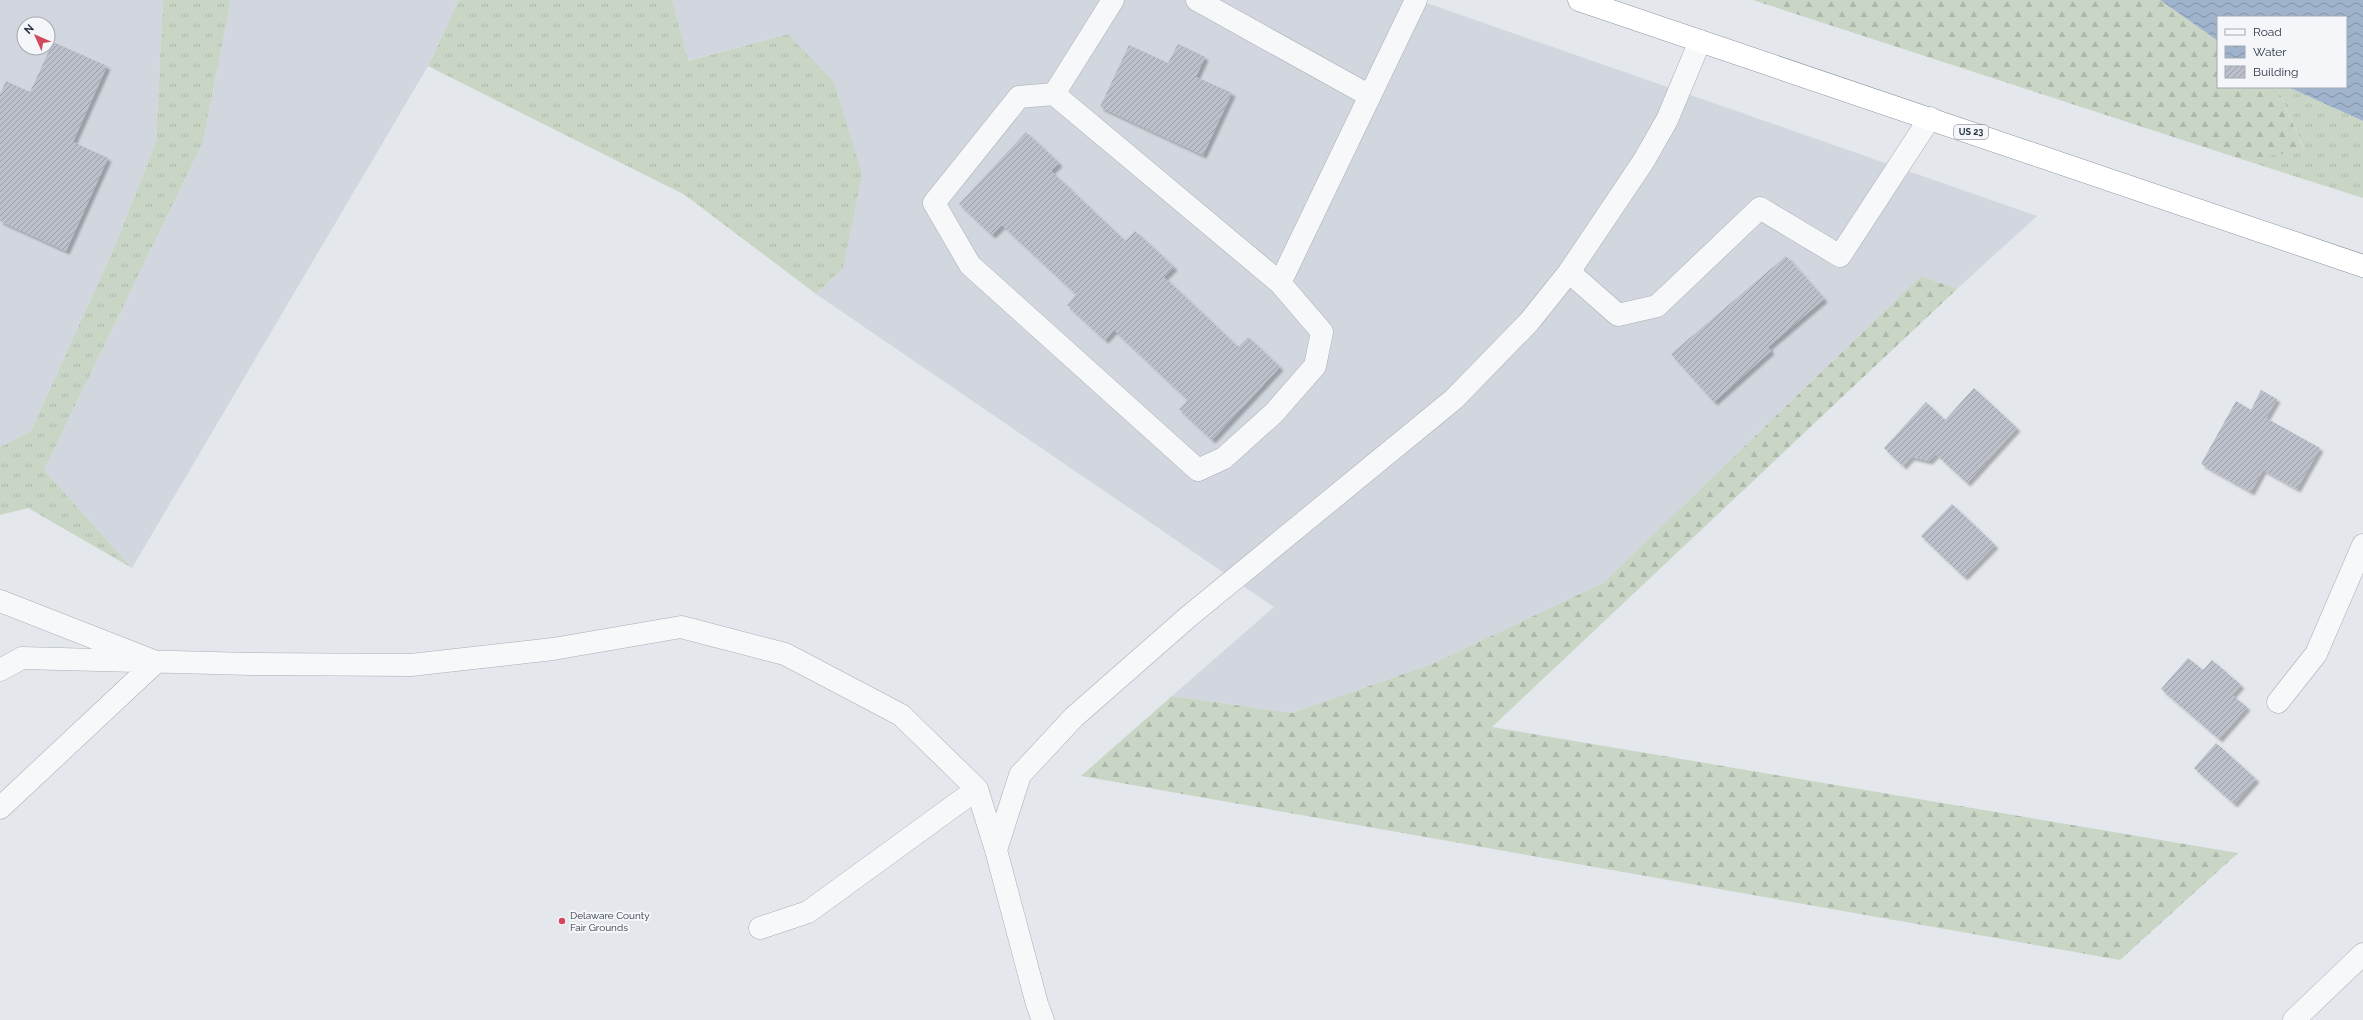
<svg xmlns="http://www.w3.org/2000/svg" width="2363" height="1020" font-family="Raleway,sans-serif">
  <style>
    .built { fill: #d2d6de; fill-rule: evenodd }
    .grass { fill: url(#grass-tufts) }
    .forest { fill: url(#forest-firs) }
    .water { fill: url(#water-waves) }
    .building { fill: url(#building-hatch); filter: url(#shadow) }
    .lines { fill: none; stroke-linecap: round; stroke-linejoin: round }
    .minor-casing { stroke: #a9aeb7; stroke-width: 23 }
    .highway-casing { stroke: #8b94a3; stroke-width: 23 }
    .minor { stroke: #f7f8fa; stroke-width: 22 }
    .highway { stroke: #fff; stroke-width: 22 }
    .poi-dot { fill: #d1495b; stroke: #f4f6f9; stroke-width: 1.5 }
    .labels { text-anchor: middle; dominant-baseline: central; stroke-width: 4; stroke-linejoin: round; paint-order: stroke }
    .shield { fill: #f4f6f9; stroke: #676e7b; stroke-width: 1 }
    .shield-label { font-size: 9px; font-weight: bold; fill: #2b3445 }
    .poi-label { font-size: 10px; fill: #2b3445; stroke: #f4f6f9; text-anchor: start }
  </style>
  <defs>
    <pattern id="grass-tufts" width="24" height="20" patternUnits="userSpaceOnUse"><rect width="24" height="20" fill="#c9d6c5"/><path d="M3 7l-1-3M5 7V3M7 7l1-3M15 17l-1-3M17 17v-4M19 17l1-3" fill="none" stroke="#adb8ab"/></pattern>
    <pattern id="forest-firs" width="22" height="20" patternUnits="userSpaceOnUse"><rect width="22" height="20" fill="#c9d6c5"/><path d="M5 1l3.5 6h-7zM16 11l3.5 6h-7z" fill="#adb8ab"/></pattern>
    <pattern id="water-waves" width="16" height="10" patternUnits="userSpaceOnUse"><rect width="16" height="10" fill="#9fb4cc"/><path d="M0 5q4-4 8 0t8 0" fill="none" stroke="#8293a7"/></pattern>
    <pattern id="building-hatch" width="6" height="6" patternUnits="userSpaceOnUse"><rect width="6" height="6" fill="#bbc0ca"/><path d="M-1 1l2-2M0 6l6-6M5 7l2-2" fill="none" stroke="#989da6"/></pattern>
    <filter id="shadow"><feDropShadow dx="3.5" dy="3.5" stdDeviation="1" flood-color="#0004"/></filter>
  </defs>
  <rect width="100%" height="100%" fill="#e4e7ec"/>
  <path class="built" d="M0,0h163l-7,142 -41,104 -84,185 -31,16zM24,24h24v24h-24z
    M231,0h228l-31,66 -296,502 -88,-98 159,-328z
    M672,0h746l619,216 -80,73 -36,-13 -318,307 -171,81 -140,49 -120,-17 102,-89 -458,-313 27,-26 -55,-234 -101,27z"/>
  <path class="grass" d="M163,0h68l-28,142 -159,328 88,98 -104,-60 -28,7v-68l31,-16 84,-185 41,-104z
    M459,0h213l16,61 100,-27 46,48 28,92 -19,94 -27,26 -131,-99 -257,-129z
    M2277,87h11l75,34v77l-119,-38 60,-11z"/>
  <path class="forest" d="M1753,0h407l58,41v46h59l27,63 -60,10z
    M1921,276l36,13 -465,438 746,126 -118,107 -1039,-184 91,-80 120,17 140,-49 171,-81z"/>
  <path class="water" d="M2160,0h203v121l-75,-34h58v-70h-128v24z"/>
  <path class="building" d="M53,42l54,24 -34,76 35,16 -42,93 -66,-30v-127l6,-13 24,11z
    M1178,44l27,13 -9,20 36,16 -29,62 -103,-48 29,-62 39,18z
    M1026,132l33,31 -8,8 74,70 10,-10 39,36 -10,10 74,70 10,-10 32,30 -68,73 -33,-31 9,-9 -74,-70 -9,10 -38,-35 9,-11 -74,-69 -10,10 -33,-31z
    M1786,256l38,43 -56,48 3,4 -57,51 -43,-48z
    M1974,388l43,40 -50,55 -31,-29 -7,7 -18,-4 -8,9 -19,-18 42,-46 19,18z
    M2261,390l16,9 -11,19 54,30 -23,41 -34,-19 -12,22 -50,-28 35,-63 15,9z
    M1952,504l43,41 -31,32 -43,-41z
    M2188,658l15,12 9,-10 29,25 -9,10 15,12 -28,32 -58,-50z
    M2216,743l40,36 -22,25 -40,-36z"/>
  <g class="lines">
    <g class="minor-casing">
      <path id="minor" d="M1113,0l-59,94 226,189 136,-283
        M1197,0l173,96
        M1054,94l-35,3 -85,106 36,62 228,205 26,-12 50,-45 41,-47 7,-34 -42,-49
        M1569,272l49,43 39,-9 103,-98 80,48 90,-138
        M0,601l156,61 -156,146
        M0,670l22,-12 229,6 160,1 142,-16 128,-22 104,27 116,61 76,74 19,61 41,154 6,16
        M2278,702l38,-48 47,-109
        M996,850l24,-75 54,-58 114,-100 266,-218 75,-77 40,-50 74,-110 24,-42 33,-79
        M760,928l48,-16 169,-123
        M2294,1020l69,-66"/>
    </g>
    <g class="highway-casing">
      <path id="highway" d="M1579,0l784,266"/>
    </g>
    <use href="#minor" class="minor"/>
    <use href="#highway" class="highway"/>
  </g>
  <circle class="poi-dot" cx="562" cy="921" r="4"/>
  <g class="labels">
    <rect class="shield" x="1954" y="125" width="34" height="14" rx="3"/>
    <g class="shield-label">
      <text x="1971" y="132">US 23</text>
    </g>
    <g class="poi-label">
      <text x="570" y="915">Delaware County<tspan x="570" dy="12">Fair Grounds</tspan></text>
    </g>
  </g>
  <rect x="2217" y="16" width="130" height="72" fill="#f4f6f9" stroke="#a4a8b1"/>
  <rect x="2225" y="29" width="20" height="6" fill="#f7f8fa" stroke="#a4a8b1"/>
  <text x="2253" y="36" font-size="12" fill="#2b3445">Road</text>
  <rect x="2225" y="46" width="20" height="12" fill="url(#water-waves)" stroke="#a4a8b1"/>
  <text x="2253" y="56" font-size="12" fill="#2b3445">Water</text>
  <rect x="2225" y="66" width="20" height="12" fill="url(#building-hatch)" stroke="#a4a8b1"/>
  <text x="2253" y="76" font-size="12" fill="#2b3445">Building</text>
  <g transform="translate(36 36) rotate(315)"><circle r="19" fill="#f4f6f9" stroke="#a4a8b1"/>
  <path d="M0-3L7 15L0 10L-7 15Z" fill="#d1495b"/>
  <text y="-6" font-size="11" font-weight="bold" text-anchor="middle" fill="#2b3445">N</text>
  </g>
</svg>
